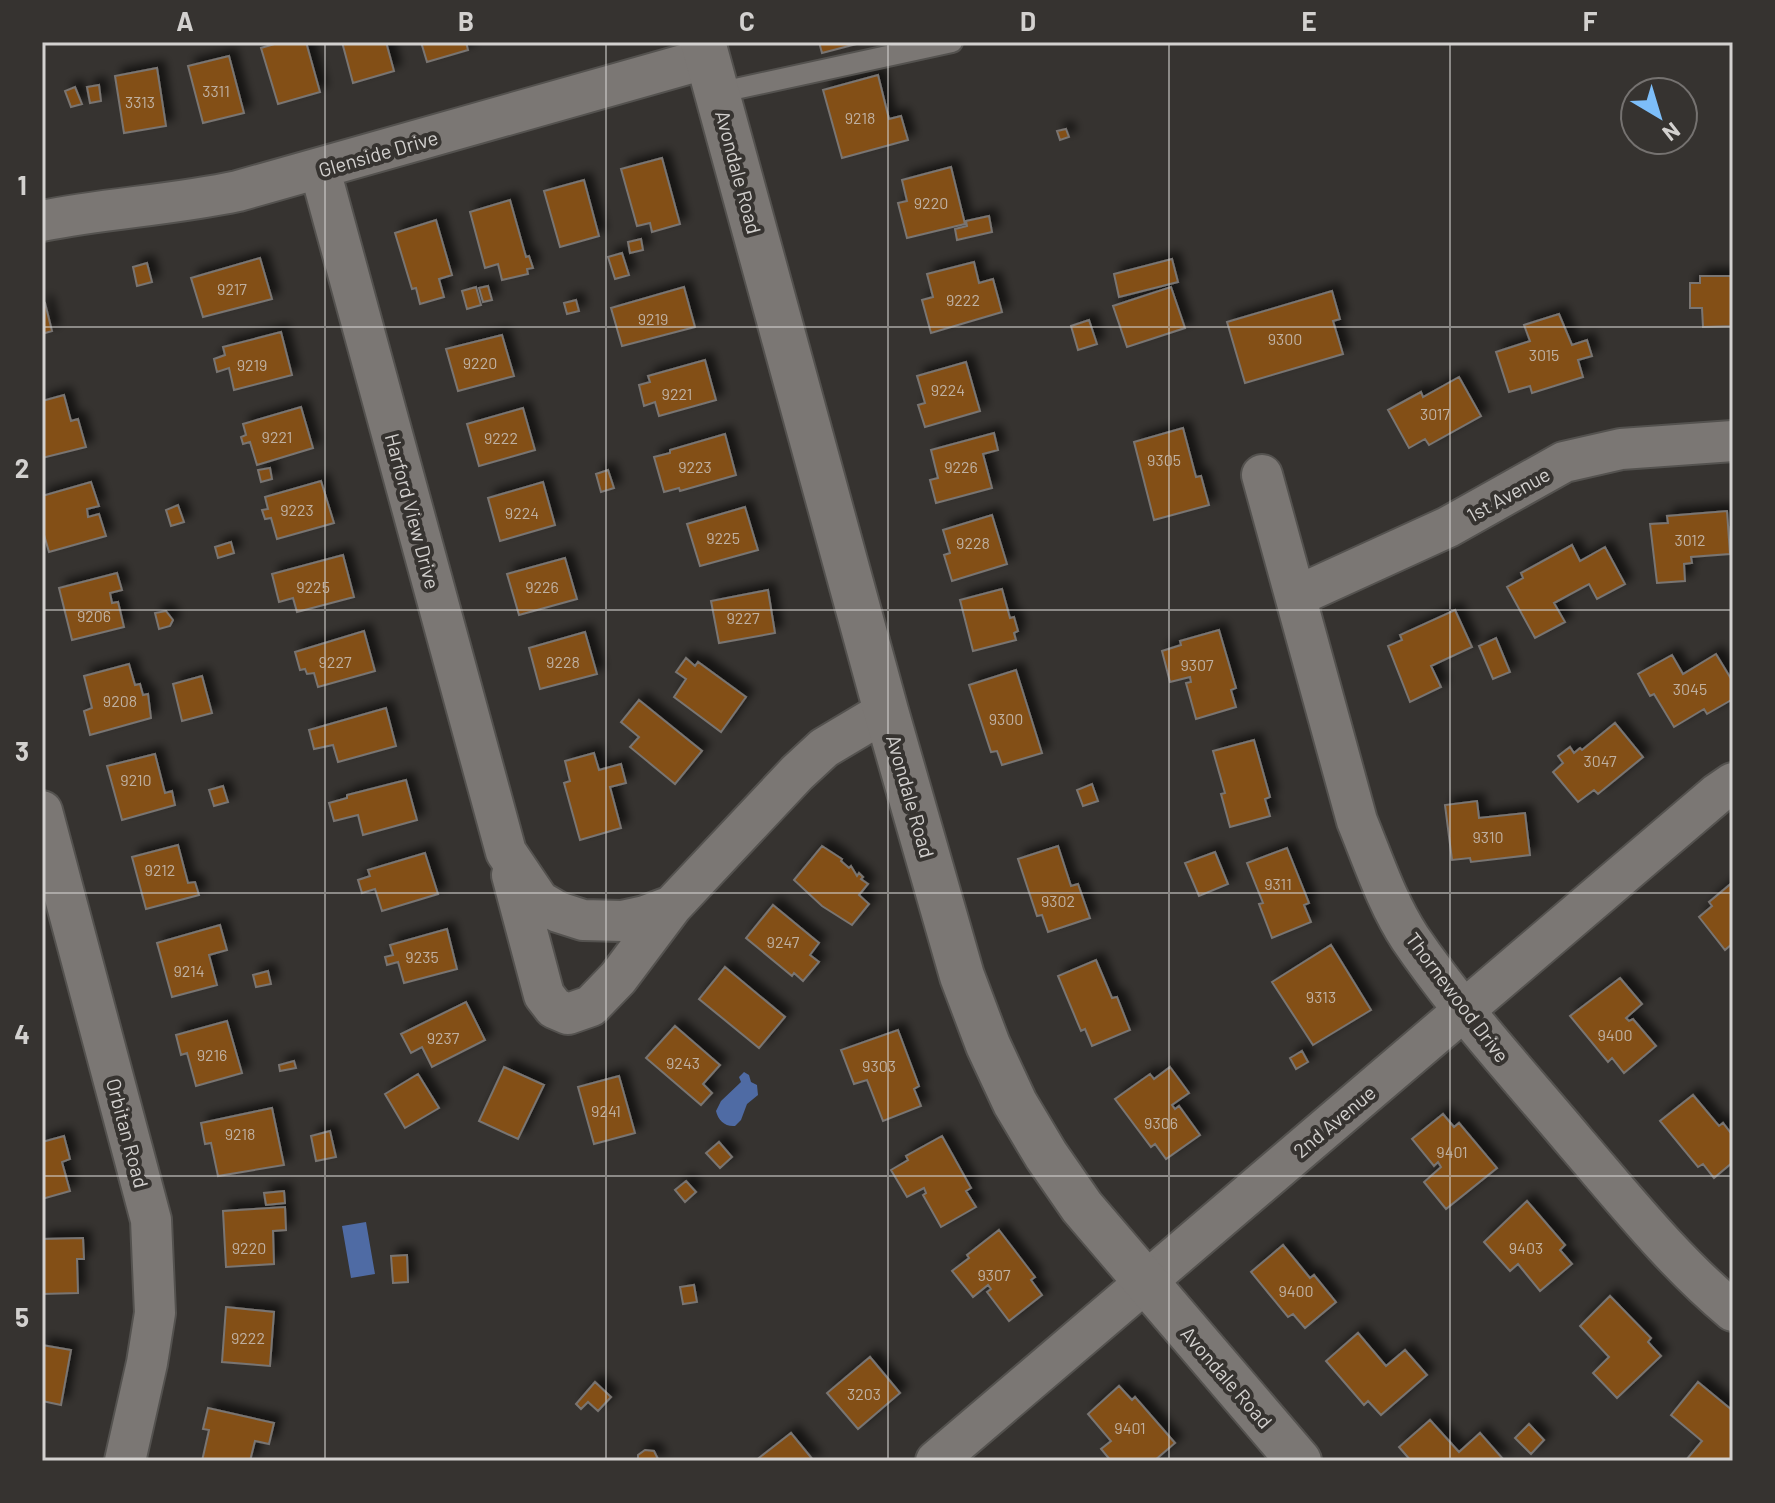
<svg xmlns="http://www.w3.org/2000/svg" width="1775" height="1503" font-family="Barlow,sans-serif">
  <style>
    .water { fill: #4f6ba4 }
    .building { fill: #834f18; stroke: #797572; stroke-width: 2; filter: url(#shadow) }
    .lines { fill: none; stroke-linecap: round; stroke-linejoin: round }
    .lane-casing { stroke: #54524f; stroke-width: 24 }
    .street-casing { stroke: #54524f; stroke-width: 44 }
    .secondary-casing { stroke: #54524f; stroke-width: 48 }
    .lane { stroke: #7b7774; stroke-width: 20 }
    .street { stroke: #7b7774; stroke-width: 40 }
    .secondary { stroke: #7b7774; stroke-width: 44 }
    .grid { fill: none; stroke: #d3d1cf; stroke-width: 2; stroke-opacity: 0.55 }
    .labels { text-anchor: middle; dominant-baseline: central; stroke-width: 8; stroke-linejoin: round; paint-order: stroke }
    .number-label { font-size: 16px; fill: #bfb0a1 }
    .street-label { font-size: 20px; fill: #d3d1cf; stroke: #363330 }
    .neatline { fill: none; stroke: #d3d1cf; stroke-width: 3 }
    .grid-label { font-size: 26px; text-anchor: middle; font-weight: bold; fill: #d3d1cf }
  </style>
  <defs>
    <filter id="shadow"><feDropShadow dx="7" dy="-7" stdDeviation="4" flood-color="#0009"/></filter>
  </defs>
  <rect width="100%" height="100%" fill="#363330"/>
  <path class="water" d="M744,1072l5,3 2,7 6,3 1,10 -11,9 -6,16 -6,6c-10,1 -17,-6 -19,-15l5,-10 20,-19 -2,-5z
    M366,1222l9,52 -24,4 -9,-52z"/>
  <path class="building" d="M281,42h25l14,50 -42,12 -17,-56z
    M342,42h44l8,29 -41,12z
    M421,42h45l2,8 -41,12z
    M819,42h45l-42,11z
    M229,56l15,57 -41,10 -15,-57z
    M157,68l9,58 -42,7 -9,-57z
    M878,75l11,44 12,-3 7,24 -66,18 -19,-68z
    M99,85l2,16 -11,2 -3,-16z
    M75,87l7,17 -11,3 -6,-16z
    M1066,129l3,8 -9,3 -3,-9z
    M662,158l18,66 -28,8 -2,-9 -13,3 -16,-57z
    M951,167l14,57 -58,14 -9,-35 9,-2 -5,-21z
    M584,180l15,56 -39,11 -16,-56z
    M510,200l16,57 3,-1 4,12 -6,1 1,5 -26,6 -4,-16 -13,4 -15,-56z
    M989,216l3,16 -35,8 -2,-11 12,-3 -1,-5z
    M436,220l16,55 -13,4 5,18 -24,7 -4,-16 -4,1 -17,-56z
    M641,239l2,11 -13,3 -2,-11z
    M622,253l7,22 -14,4 -7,-22z
    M260,258l12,41 -69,18 -12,-39z
    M1172,259l6,23 -59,15 -5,-23z
    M974,262l5,21 14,-4 9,33 -71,21 -9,-33 11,-3 -6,-23z
    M147,263l5,19 -15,4 -4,-19z
    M1700,276h33v50l-30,1 -1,-19h-12v-25h10z
    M488,286l4,14 -9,2 -4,-14z
    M476,287l5,18 -14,4 -5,-18z
    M684,287l11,40 -73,19 -11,-38z
    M1171,287l14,41 -58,19 -14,-41z
    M1332,291l8,28 -7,2 10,33 -98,29 -18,-61z
    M576,300l3,11 -12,3 -3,-11z
    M45,303l7,28 -10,3v-30z
    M1559,314l13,31 15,-5 5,16 -14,4 5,17 -51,16 -2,-7 -21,6 -13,-40 34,-11 -6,-16z
    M1089,320l8,24 -19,6 -7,-24z
    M281,332l11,43 -58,15 -5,-22 -12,4 -3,-13 11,-4 -2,-8z
    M502,335l12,41 -56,15 -12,-42z
    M705,360l11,40 -57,16 -4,-14 -11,4 -5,-21 11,-3 -2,-6z
    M966,362l14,49 -55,16 -7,-22 7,-2 -8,-27z
    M1459,377l22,39 -52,29 -4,-6 -16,9 -21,-38 33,-18 2,5z
    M64,395l7,26 7,-2 8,28 -44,11v-57z
    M301,407l12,41 -56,17 -7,-23 -7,2 -2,-7 5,-2 -3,-11z
    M523,408l12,42 -56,16 -12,-42z
    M1183,428l13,49 5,-1 8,29 -55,15 -20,-78z
    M994,433l4,17 -15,4 9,34 -56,15 -6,-23 8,-2 -7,-28z
    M725,434l11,41 -56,16 -1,-3 -15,4 -10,-35 16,-4v-3z
    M270,468l2,11 -11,3 -3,-12z
    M608,470l6,18 -13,4 -5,-18z
    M321,481l13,42 -57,16 -6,-21 -6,1 -3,-9 6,-1 -3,-12z
    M91,482l8,24 -12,3 1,8 11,-3 7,22 -57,16 -7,-24v-32z
    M543,482l12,43 -55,16 -12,-43z
    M178,505l6,17 -13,4 -5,-16z
    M745,507l13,43 -58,16 -13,-42z
    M1727,511l3,43 -39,3 1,6 -8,1 1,17 -28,2 -7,-59 18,-1 -1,-7z
    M992,515l15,49 -55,17 -8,-26 6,-2 -7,-23z
    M231,542l3,11 -16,5 -3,-11z
    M1572,545l8,16 25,-14 20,37 -28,15 -8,-15 -35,19 11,19 -30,16 -28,-51 16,-9 -2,-5z
    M343,555l11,42 -57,15 -4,-14 -14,4 -7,-28z
    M565,558l12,41 -58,16 -12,-41z
    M117,573l5,17 -12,3 2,10 6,-1 6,25 -52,13 -13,-52z
    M1002,589l8,29 4,-1 4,14 -4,2 2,7 -43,11 -13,-51z
    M768,590l7,43 -56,10 -8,-42z
    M1455,610l17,37 -41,19 10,21 -31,15 -22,-56 14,-6 -2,-5z
    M166,611l7,9 -3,6 -11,3 -4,-16z
    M1219,630l17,58 -5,2 5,17 -40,12 -10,-36 5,-1 -1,-5 -20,5 -8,-31 19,-6 -1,-4z
    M364,631l11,40 -57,16 -4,-14 -7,1 -2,-5 -5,1 -5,-18z
    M585,632l12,42 -57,15 -11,-41z
    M1496,638l14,34 -17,7 -14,-33z
    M1716,654l17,28v17l-26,15 -3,-5 -30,18 -20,-33 -4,2 -12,-22 34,-19 11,19z
    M686,658l9,8 3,-4 48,35 -25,35 -47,-35 12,-18 -10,-7z
    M129,664l6,21 5,-1 3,11 5,-1 3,24 -61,17 -6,-24 8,-3 -8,-32z
    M1016,670l26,83 -40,12 -5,-14 -6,1 -22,-67z
    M202,676l10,37 -30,8 -9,-37z
    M639,700l63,51 -27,33 -45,-37 9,-10 -18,-15z
    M386,708l10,38 -58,16 -5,-17 -19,4 -5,-19z
    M1615,723l28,34 -45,37 -4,-4 -16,12 -25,-30 10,-9 -5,-7 12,-9 4,6 6,-5 2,2z
    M1254,740l16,57 -5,2 5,17 -40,11 -9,-33 4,-1 -12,-42z
    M594,753l5,17 22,-6 5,19 -16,4 11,41 -41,12 -16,-57 6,-2 -5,-20z
    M155,754l10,39 7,-2 3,14 -53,15 -15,-54z
    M406,780l11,40 -54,15 -5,-20 -24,6 -5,-18 18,-5v-3z
    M1092,784l6,17 -15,5 -6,-16z
    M223,786l5,16 -14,4 -5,-16z
    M1477,801l2,17 46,-5 5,42 -59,7 -1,-4 -18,2 -7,-55z
    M178,845l10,38 7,-1 4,13 -53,14 -14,-52z
    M822,846l20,13 -1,2 8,7 2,-2 6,10 2,-3 4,4 -2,2 7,5 -9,11 10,9 -17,21 -30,-19 -28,-26z
    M1058,846l13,40 7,-2 12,34 -42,14 -6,-17 -5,1 -19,-57z
    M1287,848l22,55 -5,2 7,17 -39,16 -13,-34 4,-1 -16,-40z
    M1215,852l13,32 -29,12 -14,-33z
    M425,853l13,41 -56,17 -7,-22 -13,4 -4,-13 12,-4 -2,-6z
    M1733,882v61l-8,7 -26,-33 13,-11 -3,-4z
    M773,905l46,38 -9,12 9,7 -16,19 -9,-8 -2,3 -46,-38z
    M220,925l7,25 -18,5 8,30 -45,12 -15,-54z
    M447,929l10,40 -53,14 -6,-21 -11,3 -2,-8 8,-2 -3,-10z
    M1331,945l40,65 -58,35 -41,-63z
    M1096,960l16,38 5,-1 13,33 -38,16 -7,-17 -4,2 -23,-55z
    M725,967l60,50 -26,31 -60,-49z
    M268,971l3,13 -15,3 -3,-12z
    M1620,978l22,26 -16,14 3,3 4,-2 23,27 -32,27 -12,-15 -4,4 -38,-46z
    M466,1002l19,38 -53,27 -10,-20 -11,6 -10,-19z
    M227,1021l15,52 -46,13 -9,-33 -6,2 -5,-20z
    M675,1026l45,39 -17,19 9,9 -11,12 -55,-47z
    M898,1030l21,56 -5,3 7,17 -38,15 -16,-41 -13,4 -13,-34z
    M1302,1051l6,11 -12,7 -6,-11z
    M294,1061l2,7 -16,3 -1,-6z
    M504,1067l40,18 -26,54 -39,-18z
    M1170,1067l19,26 -17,12 3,4 4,-3 21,29 -34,24 -11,-15 -4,3 -36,-48 35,-25 4,5z
    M418,1074l21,34 -34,20 -20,-34z
    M619,1076l16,57 -41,11 -16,-57z
    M1693,1095l26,31 4,-3 10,13v26l-19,16 -11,-14 -5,3 -38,-46z
    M272,1108l12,57 -66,11 -7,-33 -6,1 -4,-21z
    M1443,1114l11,13 5,-4 38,45 -51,41 -22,-27 17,-15 -3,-5 -4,4 -22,-27z
    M330,1131l6,26 -20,4 -5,-25z
    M64,1136l6,23 -8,3 8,29 -28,8v-57z
    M942,1136l29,52 -5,3 10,16 -35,20 -18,-32 3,-2 -2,-5 -17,9 -16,-27 17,-10 -2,-4z
    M719,1142l13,15 -12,11 -14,-15z
    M686,1181l10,11 -11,10 -10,-12z
    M284,1191l1,12 -19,2 -2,-12z
    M1527,1201l38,44 -5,5 12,14 -32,27 -22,-27 -8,7 -26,-29z
    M285,1207l1,23 -13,1 1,33 -48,3 -3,-56z
    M999,1230l36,47 -4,3 11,15 -33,26 -22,-29 4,-3 -3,-4 -15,12 -21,-26 17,-13 -2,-3z
    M83,1238l1,21h-7l1,34 -36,1v-55z
    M1283,1245l27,33 4,-3 22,27 -31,26 -12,-14 -5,3 -37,-45z
    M407,1255l1,27 -15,1 -2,-27z
    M694,1285l3,17 -14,2 -3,-17z
    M1610,1296l41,42 -3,4 13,14 -44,42 -24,-25 16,-16 -29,-31z
    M226,1307l48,5 -4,54 -48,-4z
    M1358,1333l28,33 19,-16 22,25 -46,40 -13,-14 -4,4 -38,-44z
    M42,1345l29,5 -10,55 -19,-4z
    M870,1357l30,36 -42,36 -31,-36z
    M595,1382l16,15 -13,14 -10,-9 -7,7 -5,-5z
    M1698,1382l35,29v50l-47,-1 16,-19 -31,-26z
    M1119,1386l13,14 3,-3 40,46 -21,18h-43l-10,-12 10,-8 -23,-27z
    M208,1408l66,15 -5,21 -14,-3 -5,20h-48l7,-31 -6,-1z
    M1430,1420l29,32 21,-19 23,26 -92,2 -12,-14z
    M1529,1424l15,16 -13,14 -16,-16z
    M791,1433l23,28h-59z
    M645,1450l9,1 5,10h-21v-6z"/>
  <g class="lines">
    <g class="lane-casing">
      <path id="lane" d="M717,93l235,-51"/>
    </g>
    <g class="street-casing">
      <path id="street" d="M320,170l186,682 33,49 19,11 25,8 39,1 23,-5 27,-10 125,-133 27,-25 62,-37
        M42,221c65,-13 131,-16 196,-30l470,-133
        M1262,475l95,346c16,39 30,82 53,117 49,72 109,137 165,204 50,58 99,120 158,169
        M1297,596l151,-69 116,-65 57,-13 112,-8
        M42,811l109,409 4,93 -8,50 -22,98
        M512,875l32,120 10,13 14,6 23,-8 27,-28 54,-72
        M936,1461l781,-667 16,-11"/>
    </g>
    <g class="secondary-casing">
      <path id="secondary" d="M703,42l183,669 76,265 26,69 27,58 31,52 36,52 217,254"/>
    </g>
    <use href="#lane" class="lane"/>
    <use href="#street" class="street"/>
    <use href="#secondary" class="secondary"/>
  </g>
  <path class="grid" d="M325,42v1419M606,42v1419M888,42v1419M1169,42v1419M1450,42v1419M42,327h1691M42,610h1691M42,893h1691M42,1176h1691"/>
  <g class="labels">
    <g class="number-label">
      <text x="216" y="90">3311</text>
      <text x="140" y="101">3313</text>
      <text x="860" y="117">9218</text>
      <text x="931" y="202">9220</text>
      <text x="232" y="288">9217</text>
      <text x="963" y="299">9222</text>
      <text x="653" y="318">9219</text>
      <text x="1285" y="338">9300</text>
      <text x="1544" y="354">3015</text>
      <text x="480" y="362">9220</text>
      <text x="252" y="364">9219</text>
      <text x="948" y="389">9224</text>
      <text x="677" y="393">9221</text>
      <text x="1435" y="413">3017</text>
      <text x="277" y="436">9221</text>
      <text x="501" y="437">9222</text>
      <text x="1164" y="459">9305</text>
      <text x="695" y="466">9223</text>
      <text x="961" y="466">9226</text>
      <text x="297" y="509">9223</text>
      <text x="522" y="512">9224</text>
      <text x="723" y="537">9225</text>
      <text x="1690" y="539">3012</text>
      <text x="973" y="542">9228</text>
      <text x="313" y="586">9225</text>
      <text x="542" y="586">9226</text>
      <text x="94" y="615">9206</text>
      <text x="743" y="617">9227</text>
      <text x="335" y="661">9227</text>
      <text x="563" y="661">9228</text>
      <text x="1197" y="664">9307</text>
      <text x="1690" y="688">3045</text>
      <text x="120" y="700">9208</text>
      <text x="1006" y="718">9300</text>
      <text x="1600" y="760">3047</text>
      <text x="136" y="779">9210</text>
      <text x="1488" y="836">9310</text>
      <text x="160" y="869">9212</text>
      <text x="1278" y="883">9311</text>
      <text x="1058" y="900">9302</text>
      <text x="783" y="941">9247</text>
      <text x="422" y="956">9235</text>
      <text x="189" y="970">9214</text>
      <text x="1321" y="996">9313</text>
      <text x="1615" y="1034">9400</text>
      <text x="443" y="1037">9237</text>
      <text x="212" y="1054">9216</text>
      <text x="683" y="1062">9243</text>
      <text x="879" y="1065">9303</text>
      <text x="606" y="1110">9241</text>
      <text x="1161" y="1122">9306</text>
      <text x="240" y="1133">9218</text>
      <text x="1452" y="1151">9401</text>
      <text x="249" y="1247">9220</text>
      <text x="1526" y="1247">9403</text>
      <text x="994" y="1274">9307</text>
      <text x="1296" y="1290">9400</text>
      <text x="248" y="1337">9222</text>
      <text x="864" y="1393">3203</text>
      <text x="1130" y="1427">9401</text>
    </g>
    <g class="street-label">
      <text transform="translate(378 153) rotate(-16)">Glenside Drive</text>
      <text transform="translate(739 172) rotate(75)">Avondale Road</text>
      <text transform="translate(1508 494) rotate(-29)">1st Avenue</text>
      <text transform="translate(413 511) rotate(75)">Harford View Drive</text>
      <text transform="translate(911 796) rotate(74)">Avondale Road</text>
      <text transform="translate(1458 997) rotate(53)">Thornewood Drive</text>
      <text transform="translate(1334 1121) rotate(-40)">2nd Avenue</text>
      <text transform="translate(128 1133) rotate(75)">Orbitan Road</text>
      <text transform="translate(1227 1377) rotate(49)">Avondale Road</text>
    </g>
  </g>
  <rect width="1775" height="1503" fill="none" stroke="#363330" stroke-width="88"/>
  <g transform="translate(1659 116) rotate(142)"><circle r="38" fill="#363330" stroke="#757270" stroke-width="2"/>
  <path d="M0-6L14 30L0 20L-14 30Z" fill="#7dbef9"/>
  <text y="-12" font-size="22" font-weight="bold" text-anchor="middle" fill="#d3d1cf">N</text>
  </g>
  <rect x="44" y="44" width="1687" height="1415" class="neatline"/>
  <g class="grid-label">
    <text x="185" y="31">A</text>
    <text x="466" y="31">B</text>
    <text x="747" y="31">C</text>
    <text x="1028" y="31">D</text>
    <text x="1309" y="31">E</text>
    <text x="1590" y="31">F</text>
    <text x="22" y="195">1</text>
    <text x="22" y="478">2</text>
    <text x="22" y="761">3</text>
    <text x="22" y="1044">4</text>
    <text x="22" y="1327">5</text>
  </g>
</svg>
